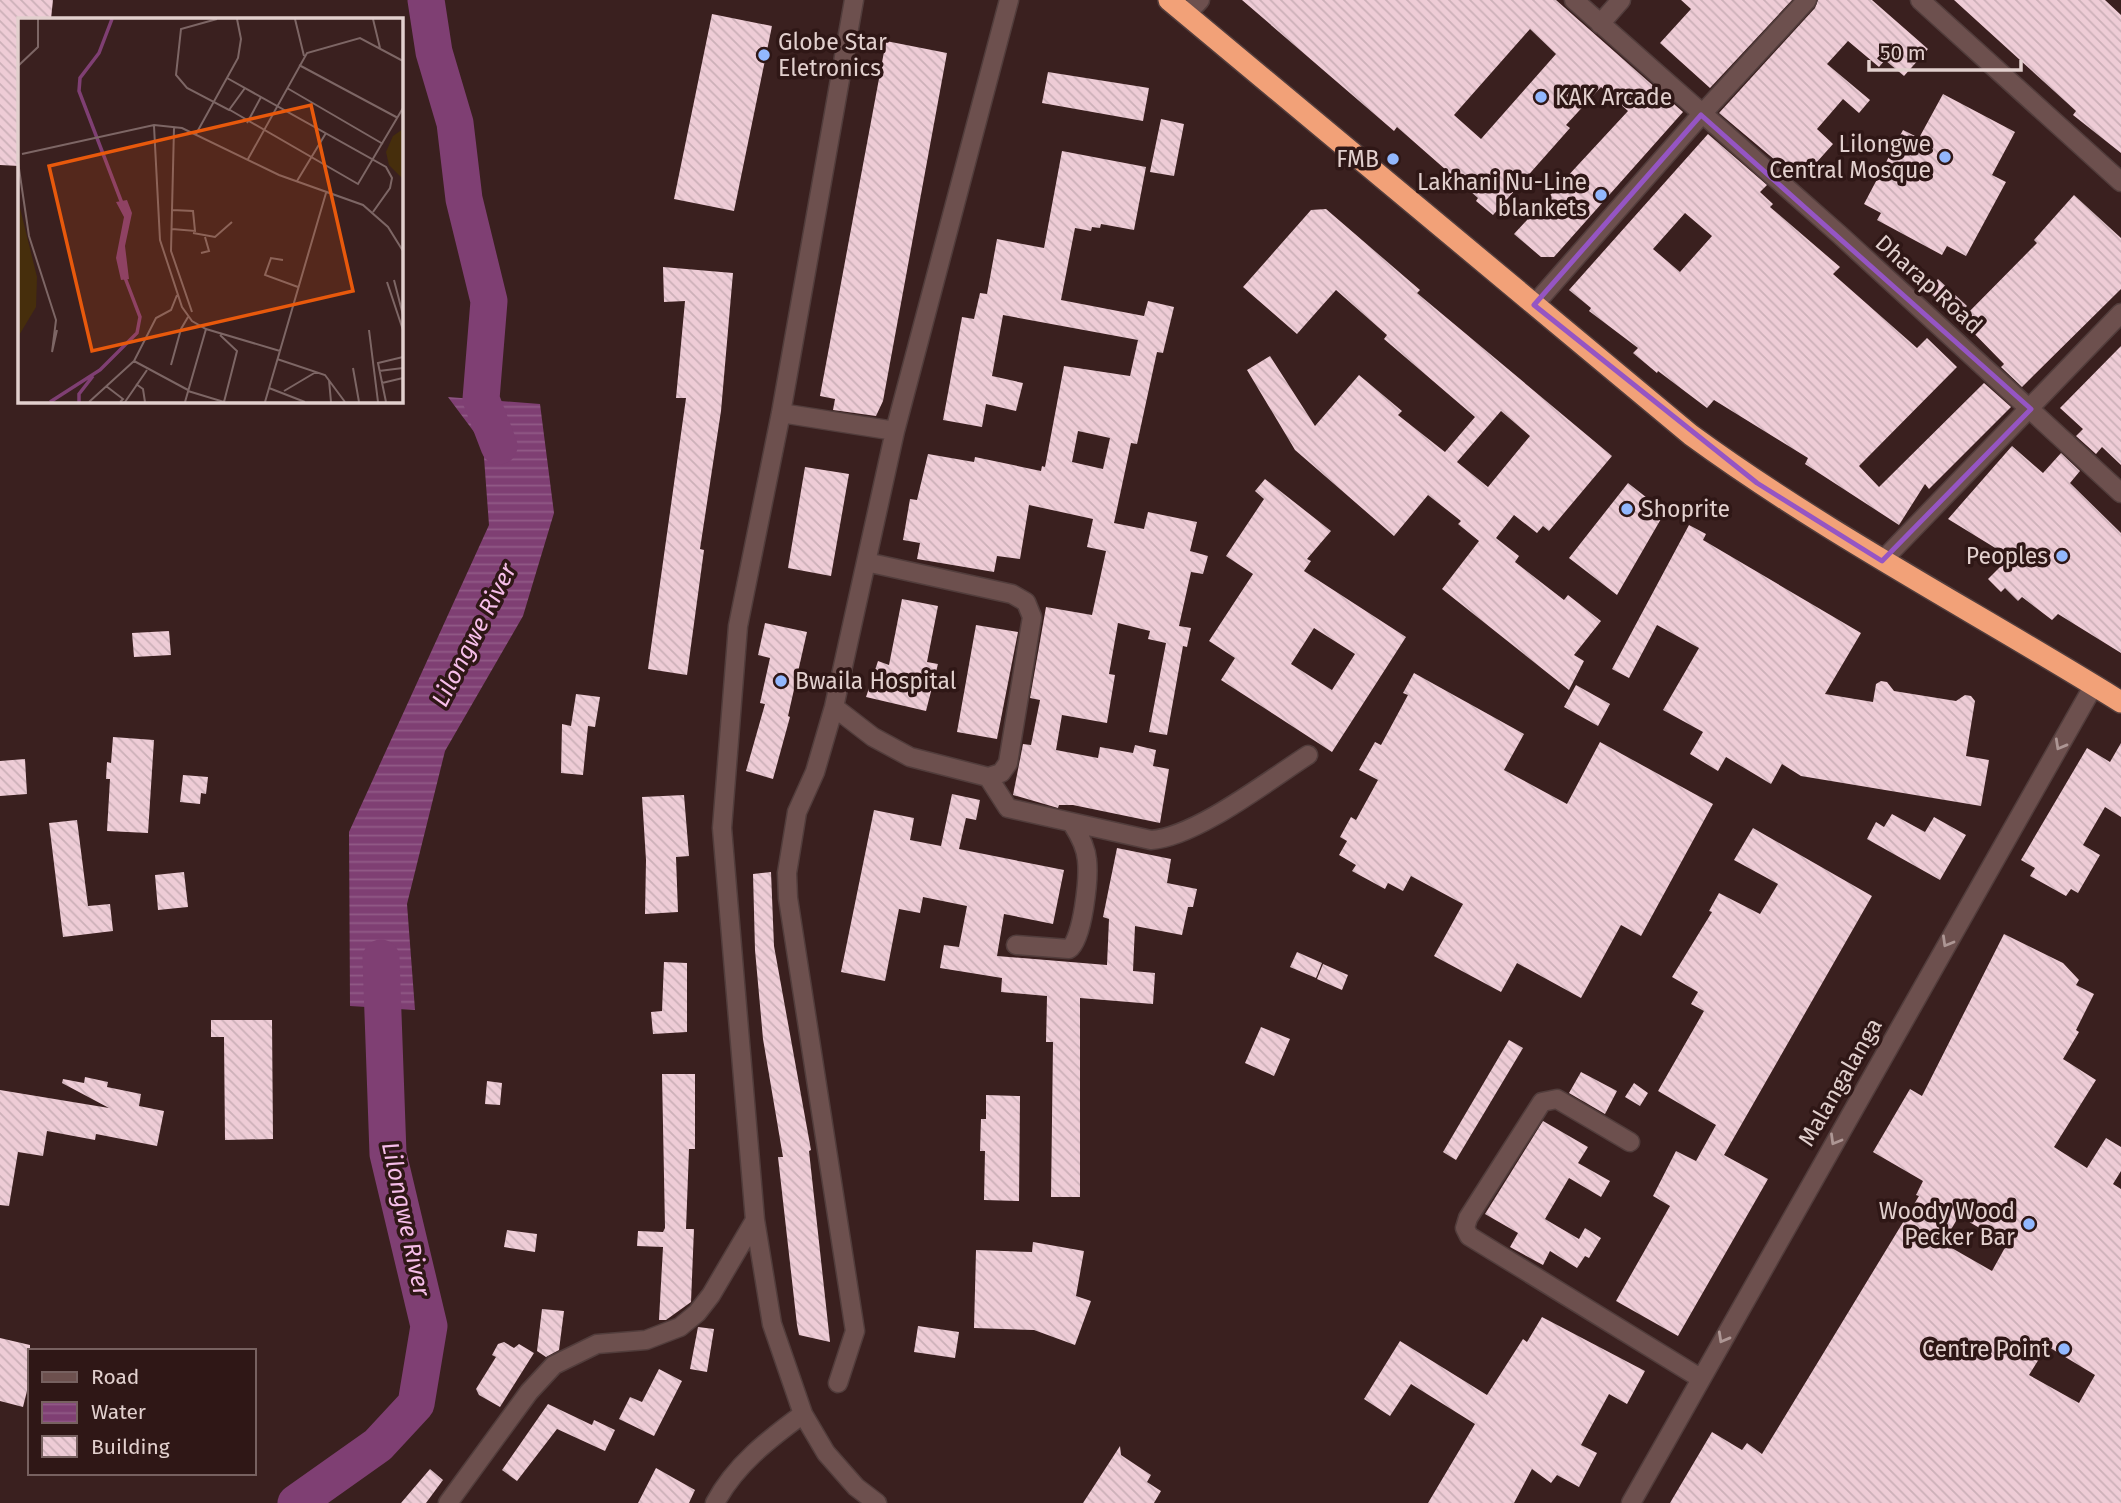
<svg xmlns="http://www.w3.org/2000/svg" width="2121" height="1503" font-family="'Fira Sans',sans-serif">
  <style>
    .water { fill: url(#water-rules) }
    .lines { fill: none; stroke-linecap: round; stroke-linejoin: round }
    .river { stroke: #7f3f73; stroke-width: 37 }
    .building { fill: url(#building-back-hatch); fill-rule: evenodd }
    .minor-casing { stroke: #523d3c; stroke-width: 21 }
    .highway-casing { stroke: #523d3c; stroke-width: 24 }
    .minor { stroke: #6d504e; stroke-width: 18 }
    .highway { stroke: #f2a178; stroke-width: 21 }
    .oneway { stroke: #ad9694 }
    .marked { fill: none; stroke: #9555c3; stroke-width: 5; stroke-linejoin: round }
    .poi-dot { fill: #92b7fd; stroke: #2f1716; stroke-width: 2.5 }
    .labels { text-anchor: middle; dominant-baseline: central; stroke-width: 7; stroke-linejoin: round; paint-order: stroke }
    .poi-label { font-size: 23px; fill: #e2d0ce; stroke: #2f1716; text-anchor: end }
    .street-label { font-size: 23px; fill: #e2d0ce; stroke: #2f1716 }
    .water-label { font-size: 24px; font-style: italic; fill: #f6bee9; stroke: #2f1716 }
    .inset-river { fill: none; stroke: #7f3f73; stroke-width: 3.5 }
    .inset-road { fill: none; stroke: #7d6665; stroke-width: 2 }
    .view { fill: #e8590c; fill-opacity: 0.15; stroke: #e8590c; stroke-width: 3.5 }
    .inset-edge { fill: none; stroke: #e2d0ce; stroke-width: 3.5 }
  </style>
  <defs>
    <pattern id="water-rules" width="6" height="5" patternUnits="userSpaceOnUse" patternTransform="scale(1.75)"><rect width="6" height="5" fill="#7f3f73"/><path d="M0 2.5h6" fill="none" stroke="#915a86"/></pattern>
    <pattern id="building-back-hatch" width="6" height="6" patternUnits="userSpaceOnUse" patternTransform="scale(1.75)"><rect width="6" height="6" fill="#eeccd6"/><path d="M-1 5l2 2M0 0l6 6M5-1l2 2" fill="none" stroke="#ccb0b8"/></pattern>
  </defs>
  <rect width="100%" height="100%" fill="#3a201f"/>
  <path class="water" d="M448,397l92,7 14,109 -31,103 -78,135 -38,153 8,106 -65,-4 -1,-174 140,-307 -6,-81z"/>
  <g class="lines">
    <path class="river" d="M426,0l8,52 21,71 9,76 25,102 -8,98 18,47
      M296,1503l82,-58 38,-41 13,-78 -41,-172 -7,-196"/>
  </g>
  <path class="building" d="M0,0h53l-2,19h-32v147l-19,-1z
    M1242,0h314l127,112 -129,145h-13l-27,-23 114,-123 -27,-24 -35,38 4,3 -77,87 -17,-14 2,-3 -81,-71 -3,4zM1530,29l26,25 -75,85 -27,-24z
    M1681,0h111l-82,88 -50,-45 31,-34z
    M1818,0h54l56,49 -24,27 -19,-16 -6,7 -31,-26 -21,23 43,36 -11,13 -16,-14 -26,30 16,15 -33,37 -81,-68 96,-105z
    M1954,0h151l16,15v138l-48,-38 3,-4z
    M712,14l60,12 -38,185 -60,-12z
    M886,41l61,12 -64,348 -7,15 -43,-6 2,-11 -15,-3z
    M1048,72l101,16 -6,33 -101,-18z
    M1943,94l72,38 -23,43 14,7 -40,74 -19,-10 -5,9 -65,-35 4,-7 -17,-9 39,-74 16,8z
    M1161,119l23,5 -10,52 -24,-4z
    M1708,134l59,51 -7,7 13,12 -3,3 70,60 -7,7 84,74 10,-10 30,29 -98,99 20,21 105,-104 27,24 -82,82 -4,-5 -26,41 -94,-61 3,-6 -94,-58 -7,8 -49,-37 -1,2 -24,-20 5,-5 -49,-37 2,-3 -22,-18zM1685,213l27,23 -32,36 -27,-23z
    M1062,151l84,16 -12,63 -33,-6 -1,4 -8,-1 -1,4 -16,-3 -14,72 83,16 4,-15 26,6 -11,46 -6,-1 -20,92 -6,-1 -17,80 30,6 4,-17 49,10 -7,29 18,5 -5,18 -12,-2 -12,54 12,2 -4,19 -4,-1 -16,89 -18,-3 17,-89 -18,-4 2,-8 -32,-8 -9,51 6,1 -8,48 -45,-8 -6,35 42,8 2,-11 33,6 2,-8 21,5 -3,16 16,3 -9,54 -87,-18h-14l-1,3 -45,-13 10,-51 8,1 9,-45 -10,-2 16,-91 46,8 14,-64 -19,-4 6,-28 -64,-14 -9,54 -23,-3 -3,16 -77,-13 3,-16 -17,-3 7,-41 7,1 11,-46 46,8 1,-5 66,14 1,-5 3,1 19,-101 66,10 8,-36 -135,-25 -11,61 31,7 -7,28 -30,-7 -4,23 -39,-7 19,-103 12,2 6,-26 7,1 10,-55 47,9zM1078,431l32,7 -7,31 -31,-7z
    M2074,195l47,43v51l-99,98 -21,-20 3,-3 -43,-44 76,-77 -3,-3z
    M1326,209l94,81 -3,3 195,163 -63,75 -6,-5 -6,7 -23,-18 -18,23 23,18 -4,6 49,38 4,-5 33,26 -27,34 10,6 -15,29 -127,-101 37,-48 -21,-17 3,-3 -33,-26 -34,41 -99,-86 -48,-80 23,-14 45,70 44,-51 43,36 -4,4 47,37 30,-35 -91,-78 3,-4 -51,-45 -39,44 -54,-47 68,-77zM1501,411l29,25 -42,51 -31,-25z
    M663,267l70,6 -12,138 -21,138 4,1 -17,125 -39,-6 38,-271h-10l9,-97 -21,1z
    M1938,279l29,27 -11,11 -29,-27z
    M2121,346v119l-19,-18 -6,7 -20,-18 7,-7 -23,-21z
    M2012,446l31,27 18,-20 19,18 -10,12 51,50v120l-63,-39 -6,6 -30,-23 -4,4 -13,-13 -4,4 -13,-13 22,-22 -62,-38z
    M805,467l44,7 -18,102 -43,-8z
    M1265,479l66,52 -24,28 4,2 -7,10 102,66 -74,115 -111,-72 14,-22 -26,-17 44,-67 -27,-18 38,-57 -9,-8zM1314,628l41,26 -23,36 -41,-26z
    M1628,483l37,29 -48,83 -48,-37z
    M1689,525l17,9 -3,6 158,93 -36,61 48,8 3,-18 5,-3 6,1 7,9 62,10 9,-6 6,1 4,5 -9,55 23,4 -8,46 -180,-30 -19,-12 -11,20 -45,-27 -8,14 -28,-17 13,-22 -40,-22 36,-62 -42,-23 -28,53 -17,-9z
    M902,599l36,7 -11,56 11,2 -12,47 -60,-14 12,-36 11,4z
    M765,623l42,9 -19,84 2,1 -17,62 -27,-8 19,-67 -5,-1 10,-45 -12,-3z
    M976,625l42,7 -21,107 -40,-7z
    M169,631l2,24 -37,2 -2,-24z
    M1414,673l110,61 -20,36 63,34 33,-62 113,62 -72,132 -20,-11 -40,73 -64,-35 -16,29 -67,-36 29,-52 -52,-28 -8,15 -15,-8 -3,6 -33,-18 4,-6 -17,-10 8,-14 -7,-4 11,-20 5,3 22,-40 -19,-10 16,-28 6,3 27,-50 -5,-2z
    M1576,685l34,19 -12,22 -34,-19z
    M576,694l24,3 -5,30 -7,-1 -5,49 -22,-2 1,-49 9,2z
    M113,737l41,3 -6,93 -41,-2 3,-52h-4l1,-17 4,1z
    M2121,743v74l-16,-10 -22,38 17,10 -22,38 -7,-4 -5,7 -36,-20 5,-8 -14,-8 66,-112 23,14z
    M25,759l2,35 -27,2v-35z
    M183,775l25,2 -2,17 -5,-1 -1,11 -20,-2z
    M952,794l28,6 -4,20 -10,-2 -7,31 105,21 -11,54 -49,-10 -7,42 110,9 2,-46 -6,-2 14,-69 54,11 -4,24 30,6 -4,18h-5l-6,28 -47,-9 -2,45 22,2 -2,31 -73,-6v199h-29l2,-155h-7l1,-46 -46,-4 1,-14 -62,-10 4,-23 15,2 8,-41 -44,-9 -3,16 -21,-4 -14,72 -44,-9 33,-162 40,8 -4,22 31,6z
    M684,795l5,61 -13,1 2,55 -33,2 1,-54 -4,-63z
    M1892,814l33,18 9,-15 32,18 -26,45 -73,-41 9,-17 8,5z
    M77,820l11,86 22,-2 3,27 -50,6 -14,-114z
    M1753,828l119,68 -148,259 44,24 -90,157 -62,-35 54,-95 -17,-10 23,-45 20,10 20,-36 -58,-34 46,-80 -13,-7 7,-12 -26,-15 40,-65 -3,-1 10,-18 41,21 18,-30 -44,-24z
    M184,872l4,35 -30,3 -3,-35z
    M771,872l3,74 37,204 -2,1 21,191 -31,-7 -2,-10 -19,-168h5l-20,-118 -8,-89 -2,-76z
    M2004,934l59,29 16,17 -3,5 18,9 -18,36 3,2 -16,27 33,21 -42,67 33,21 19,-30 15,9v24l-8,13 8,5v314h-451l42,-71 30,18 5,-7 15,11 157,-258 -3,-1 7,-14 -50,-29 37,-63 12,7zM1959,1216l48,28 -15,27 -49,-28zM2047,1346l48,29 -16,28 -50,-28z
    M1297,952l25,11 -6,15 -26,-11z
    M664,962l23,1v69l-34,2 -2,-22 11,-1z
    M1323,964l25,11 -6,15 -25,-11z
    M211,1020h61l1,119 -48,1 -1,-103h-13z
    M1261,1027l29,12 -16,37 -29,-13z
    M1509,1040l14,8 -67,112 -13,-8z
    M1581,1072l36,19 -12,23 -36,-21z
    M662,1074h33v75h-6l-3,80h8l-3,73 -25,18h-7l4,-73 -26,-1 1,-15 25,1 2,-4z
    M85,1077l23,5 -1,5 34,7 -2,12 25,5 -7,35 -61,-12 -1,6 -48,-9 -4,25 -25,-4 -9,54 -9,-1v-115l109,18 -47,-25 1,-4 21,4z
    M487,1081l15,2 -2,22 -15,-1z
    M1634,1083l14,10 -8,13 -15,-9z
    M986,1095l34,1 -1,105 -35,-1 1,-49h-5l1,-32h5z
    M1543,1121l45,26 -10,16 32,18 -9,16 -32,-19 -24,41 34,20 6,-11 16,10 -12,20 -4,-2 -8,12 -27,-17 -7,14 -33,-18 8,-14 -33,-19z
    M507,1230l30,4 -2,18 -31,-5z
    M1033,1242l51,9 -8,45 15,5 -16,44 -41,-15 -60,-2 2,-78 56,2z
    M542,1309l22,2 -5,39 -13,7 -9,-6z
    M1542,1317l103,54 -18,33 -18,-10 -28,51 16,8 -18,34 -22,-12 -6,8 -19,-14 -18,34h-86l47,-79 -64,-40 -21,32 -26,-17 36,-58 87,54 36,-56 4,3z
    M918,1326l41,6 -4,26 -41,-6z
    M698,1327l16,2 -7,43 -17,-3z
    M0,1338l30,7v34l-7,28 -23,-6z
    M504,1342l10,6 5,-4 15,9 -34,54 -21,-12 -3,-6 20,-32 -4,-2 6,-11z
    M659,1369l23,12 -28,55 -35,-17 11,-22 12,5z
    M548,1404l44,21 2,-5 21,10 -10,21 -48,-22 -40,52 -15,-11z
    M1120,1446l1,9 30,20 -4,7 14,9 -7,12h-71z
    M656,1468l39,22 -6,13h-51z
    M430,1469l13,11 -17,23h-25z"/>
  <g class="lines">
    <g class="minor-casing">
      <path id="minor" d="M854,0l-73,413 -43,213 -16,202 33,392 17,104 31,90 23,39 30,34 21,16
        M1574,0l266,235 281,258
        M1920,0l201,182
        M1187,14l13,-14
        M1600,24l21,-24
        M1534,305l167,-190 106,-115
        M781,413l114,18
        M1882,561l239,-248
        M834,707l39,30 37,20 78,20 13,-4 7,-10 24,-146 -6,-15 -14,-8 -146,-32
        M988,777l20,31 143,32c45,-3 118,-60 157,-85
        M1016,945l53,4c14,-10 20,-71 18,-89 -1,-13 -7,-24 -14,-35
        M1630,1142l-73,-43 -15,3 -74,116 -3,10 4,8 231,142
        M838,1383l17,-52 -67,-433 -1,-25 10,-61 18,-40 19,-65 61,-276 114,-431
        M448,1503l81,-111 25,-27 43,-21 49,-4 34,-13 17,-14 14,-18 44,-75
        M715,1503c20,-38 54,-64 88,-89
        M1631,1503l463,-818"/>
    </g>
    <g class="highway-casing">
      <path id="highway" d="M1169,0l522,435c137,100 287,178 430,267"/>
    </g>
    <use href="#minor" class="minor"/>
    <use href="#highway" class="highway"/>
  </g>
  <defs><path id="oneway-chevron" d="M-2-3.5L2.5 0L-2 3.5" fill="none" stroke-width="1.6" stroke-linecap="round" stroke-linejoin="round" transform="scale(1.75)"/></defs>
  <g class="oneway">
    <use href="#oneway-chevron" transform="translate(2060 745) rotate(119)"/>
    <use href="#oneway-chevron" transform="translate(1947 942) rotate(120)"/>
    <use href="#oneway-chevron" transform="translate(1835 1140) rotate(120)"/>
    <use href="#oneway-chevron" transform="translate(1723 1338) rotate(119)"/>
  </g>
  <path class="marked" d="M1701,115l330,294 -149,152 -125,-78 -223,-178z"/>
  <g class="poi-dot">
    <circle cx="764" cy="55" r="7"/>
    <circle cx="1541" cy="97" r="7"/>
    <circle cx="1945" cy="157" r="7"/>
    <circle cx="1393" cy="159" r="7"/>
    <circle cx="1601" cy="195" r="7"/>
    <circle cx="1627" cy="509" r="7"/>
    <circle cx="2062" cy="556" r="7"/>
    <circle cx="781" cy="681" r="7"/>
    <circle cx="2029" cy="1224" r="7"/>
    <circle cx="2064" cy="1349" r="7"/>
  </g>
  <g class="labels">
    <g class="poi-label">
      <text x="778" y="42" text-anchor="start">Globe Star<tspan x="778" dy="26">Eletronics</tspan></text>
      <text x="1555" y="97" text-anchor="start">KAK Arcade</text>
      <text x="1931" y="144">Lilongwe<tspan x="1931" dy="26">Central Mosque</tspan></text>
      <text x="1379" y="159">FMB</text>
      <text x="1587" y="182">Lakhani Nu-Line<tspan x="1587" dy="26">blankets</tspan></text>
      <text x="1641" y="509" text-anchor="start">Shoprite</text>
      <text x="2048" y="556">Peoples</text>
      <text x="795" y="681" text-anchor="start">Bwaila Hospital</text>
      <text x="2015" y="1211">Woody Wood<tspan x="2015" dy="26">Pecker Bar</tspan></text>
      <text x="2050" y="1349">Centre Point</text>
    </g>
    <g class="street-label">
      <text transform="translate(1929 284) rotate(42)">Dharap Road</text>
      <text transform="translate(1840 1082) rotate(-60)">Malangalanga</text>
    </g>
    <g class="water-label">
      <text transform="translate(474 635) rotate(-63)">Lilongwe River</text>
      <text transform="translate(406 1219) rotate(78)">Lilongwe River</text>
    </g>
  </g>
  <g transform="translate(18 18)">
    <rect width="385" height="385" fill="#3a201f"/>
    <path d="M385,111v50l-14,-14 -3,-13 7,-16zM0,182l19,77 -1,30 -18,30z" fill="#462e0c"/>
    <path d="M109,182l5,13 -7,33 4,33 -8,1 -5,-22 8,-41 -8,-15z" fill="#7f3f73"/>
    <path class="inset-river" d="M94,1l-13,34 -19,25 -1,13 44,115M32,384l50,-32 37,-37 3,-16 -16,-42M61,384v-8l14,-18"/>
    <path class="inset-road" d="M199,1l-36,10 -5,46 11,13 42,22 16,-22M277,1l9,37M355,1l7,29M281,47l99,53M0,48l20,-19v-28M209,60l159,89 6,11 -2,10 -17,24M269,70l96,56M212,92l128,74 45,-76M229,105l14,-26M136,108l6,114 22,67 10,14 14,8 74,22M156,110l-3,123 21,61M178,116l42,-76 3,-19 -4,-20M4,136l132,-29 28,3 97,47 84,30 25,22 15,24M230,141l59,-106 53,-15 43,23M0,144l11,74 27,84 -4,32 5,-22M279,163l29,-48M154,192l21,1 2,20 -23,-2M175,215l22,4 17,-15M183,235l8,-2 -4,-14M265,242l-12,-2 -6,17 33,12M376,262l9,35M369,264l16,48M159,277l-6,15 -15,8 -22,43 54,29M351,312l9,72M259,341l48,16 20,27M153,347l10,-36 7,-12M335,350l6,34M361,353l24,-3M311,362l2,22M364,365l21,-5M118,366l7,5 2,13M88,368l17,13 -3,3M251,370l36,14M170,373l36,11 13,-51 -17,-16M266,373l32,-19M71,384l45,-41M107,384l22,-32M167,384l21,-73M247,384l61,-209M368,384l-8,-39 25,-6"/>
    <path class="view" d="M293,87l42,186 -261,60 -43,-185z"/>
    <rect width="385" height="385" class="inset-edge"/>
  </g>
  <rect x="28" y="1349" width="228" height="126" fill="#2f1716" stroke="#776160" stroke-width="2"/>
  <rect x="42" y="1372" width="35" height="10" fill="#6d504e" stroke="#776160" stroke-width="2"/>
  <text x="91" y="1384" font-size="21" fill="#e2d0ce">Road</text>
  <rect x="42" y="1402" width="35" height="21" fill="url(#water-rules)" stroke="#776160" stroke-width="2"/>
  <text x="91" y="1419" font-size="21" fill="#e2d0ce">Water</text>
  <rect x="42" y="1436" width="35" height="21" fill="url(#building-back-hatch)" stroke="#776160" stroke-width="2"/>
  <text x="91" y="1454" font-size="21" fill="#e2d0ce">Building</text>
  <path d="M1869 60v10h152v-10" fill="none" stroke="#e2d0ce" stroke-width="3.5"/>
  <text x="1880" y="60" font-size="21" fill="#e2d0ce" stroke="#2f1716" stroke-width="5" paint-order="stroke">50 m</text>
</svg>
